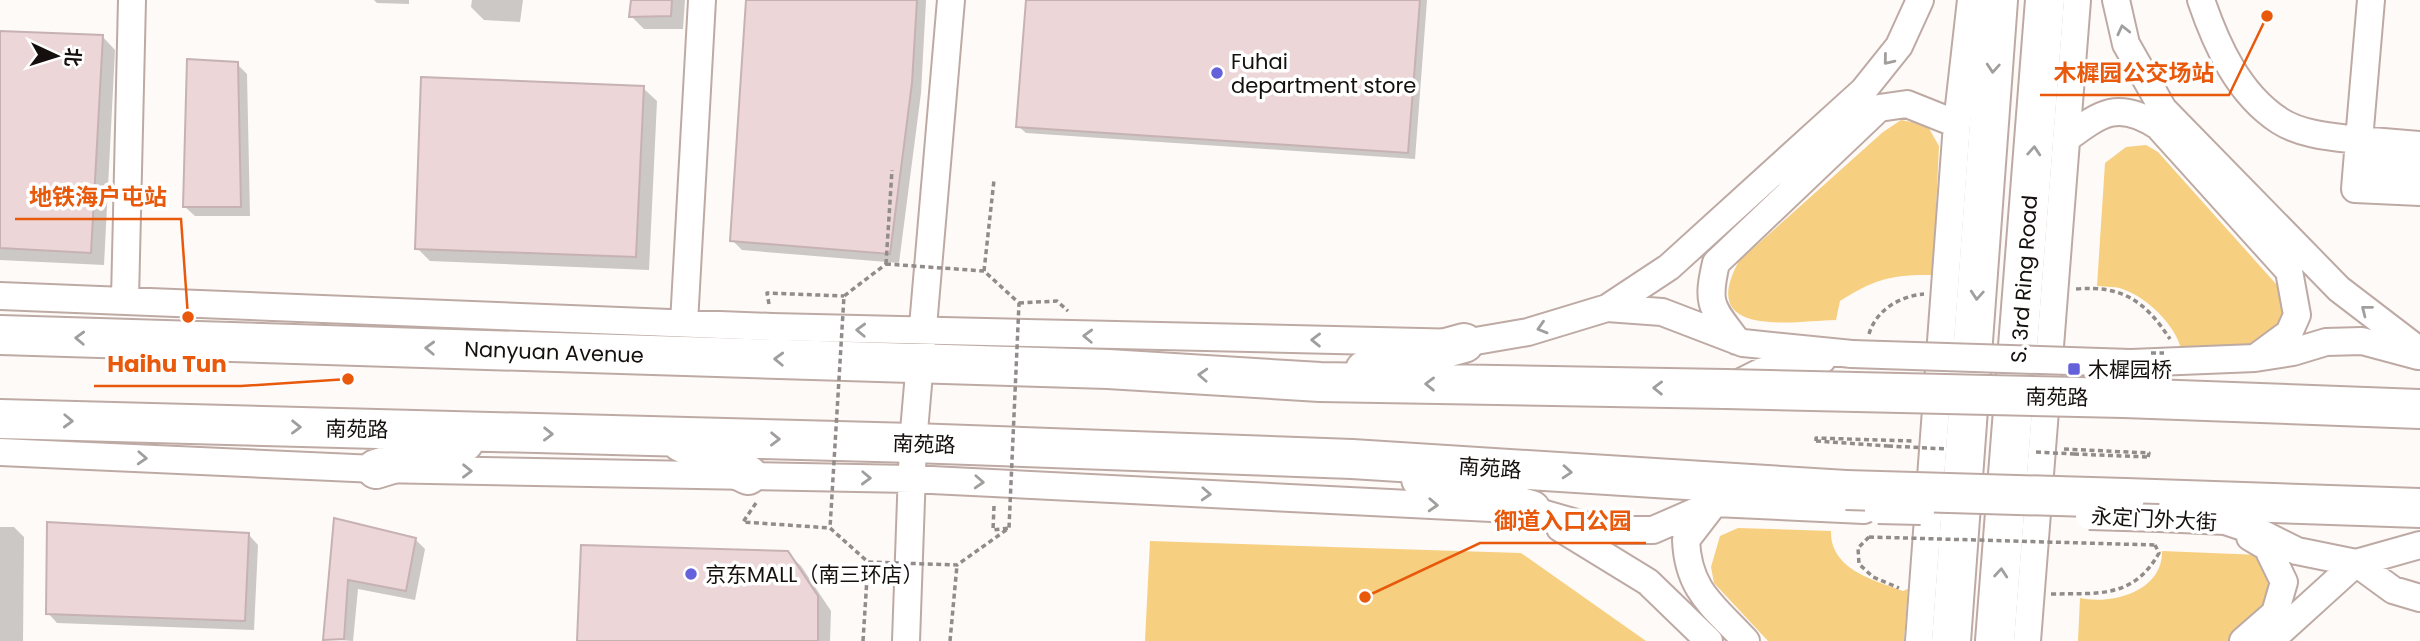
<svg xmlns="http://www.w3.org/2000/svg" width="2420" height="641" font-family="Poppins,'Noto Sans SC',sans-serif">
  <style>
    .green { fill: #f7cf80 }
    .shadow { fill: #0003 }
    .building { fill: #ecd6d7; stroke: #c7b2b3; stroke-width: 2 }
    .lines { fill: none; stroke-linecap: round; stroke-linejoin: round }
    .minor-casing { stroke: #beaaa4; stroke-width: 30 }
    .highway-casing { stroke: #beaaa4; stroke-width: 42 }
    .path { stroke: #918c8a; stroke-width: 3.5; stroke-dasharray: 5 3.5; stroke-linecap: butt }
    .minor { stroke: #fff; stroke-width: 26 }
    .highway { stroke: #fff; stroke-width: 38 }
    .minor-bridge-casing { stroke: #beaaa4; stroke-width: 30; stroke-linecap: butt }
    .highway-bridge-casing { stroke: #beaaa4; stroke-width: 42; stroke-linecap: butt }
    .path-bridge { stroke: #918c8a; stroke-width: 3.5; stroke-dasharray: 5 3.5; stroke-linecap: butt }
    .minor-bridge { stroke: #fff; stroke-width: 26 }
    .highway-bridge { stroke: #fff; stroke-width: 38 }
    .oneway { stroke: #a19f9e }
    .poi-dot { fill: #6561da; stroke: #fff; stroke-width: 2.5 }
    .labels { text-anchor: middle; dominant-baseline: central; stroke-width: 7; stroke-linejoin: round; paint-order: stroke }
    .poi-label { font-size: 21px; fill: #150f0d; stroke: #fff; text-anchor: start }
    .street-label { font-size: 21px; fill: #150f0d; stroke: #fff }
    .leader { fill: none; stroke: #e8590c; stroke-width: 2.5 }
    .callout-dot { fill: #e8590c; stroke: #fff; stroke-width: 2.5 }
    .callout-label { font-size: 23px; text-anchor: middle; font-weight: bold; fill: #e8590c; stroke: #fff; stroke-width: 7; stroke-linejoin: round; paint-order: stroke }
  </style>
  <rect width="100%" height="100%" fill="#fefaf8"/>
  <path class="green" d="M1901,120l26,5 12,21 -6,129c-40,-1 -59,4 -93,26l-4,19c-44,1 -140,19 -97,-59l144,-129z
    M2146,145l12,7 127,142 -3,48 -100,13c-2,-26 -33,-56 -57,-65 -8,-4 -19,-3 -28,-4l8,-123 21,-16z
    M1738,528l93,3c-1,38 42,49 72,60l5,-2 -4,52h-136l-54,-58 -3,-16 9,-31z
    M1150,541l371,12 125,88h-501z
    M2162,551l98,4 15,42 -40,44h-157l2,-43c32,7 83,-7 82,-47z"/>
  <path class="shadow" d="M374,0h35v4l-32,-1z
    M472,0h51l-3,22 -36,-2 -13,-13z
    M633,0h52l-2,29h-39l-13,-13z
    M748,0h178l-5,93 -22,170 -157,-13 -10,-10z
    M1027,0h400l-12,159 -389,-26 -8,-7z
    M0,32l102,4 13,14 -11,215 -104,-5z
    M237,64l10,10 3,142h-55l-10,-9z
    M643,88l14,13 -8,169 -219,-9 -13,-13z
    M335,521l80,18 10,10 -10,51 -57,-11 -5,52 -28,-2z
    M0,527h14l10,10 -1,104h-23z
    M249,535l9,10 -4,85 -197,-7 -9,-10z
    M787,553l14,13 30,45 -1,30h-251z"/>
  <path class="building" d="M631,0h41l-1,16 -42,1z
    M746,0h171l-5,83 -22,171 -160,-13z
    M1026,0h394l-12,153 -392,-26z
    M0,31l103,4 -12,218 -91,-5z
    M187,59l51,3 3,145h-58z
    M421,77l223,9 -8,171 -221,-8z
    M334,518l82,20 -10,53 -58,-11 -4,59 -21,1z
    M47,522l202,11 -4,88 -199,-7z
    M581,545l207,6 30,45v45h-241z"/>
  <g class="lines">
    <g class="minor-casing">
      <path id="minor" d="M2116,0l10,44 37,65 176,180 81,62
        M2201,0c15,44 37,94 79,121 22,14 53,16 79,19l12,-140
        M2066,139c35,-26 52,-39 92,-13l131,145 8,44 -8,18 -34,25
        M2420,145l-61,-5 -4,49 65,3
        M2357,164l63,4
        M0,296l772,31 692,16 64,-11 79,-24 62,-41 194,-176 36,-45 21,-46
        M125,299l7,-299
        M1607,308l55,4 81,31 109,11
        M684,323l18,-323
        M1737,341c-25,-34 -31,-35 -21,-78l163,-155 28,-4 50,20
        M2131,363l124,-5 38,-6 33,-10 36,-1 56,15
        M1733,386l30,-15 59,-11
        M0,452l376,17 535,10 620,31 70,20h52l62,-27 149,7
        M1713,505l-27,35c2,51 28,66 60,101
        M2159,518l66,3 36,12 36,18 59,12 64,-18
        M1560,528l88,54 61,59
        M2356,563l37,27 27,8
        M906,641l7,-198 38,-443
        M1919,641l38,-517 14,-124
        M2027,641l50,-641
        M2243,641l32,-28 9,-31 -17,-35 -17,-10
        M2270,641l86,-78"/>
    </g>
    <g class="highway-casing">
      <path id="highway" d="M0,335l1108,34 212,13 406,7
        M1365,370l99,-27
        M2124,398l296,11
        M0,419l913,24 439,16 494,31
        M681,442l67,33
        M376,469l88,-27
        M1421,479l110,31
        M2125,498l295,10
        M1951,641l47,-641
        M1995,641l50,-641"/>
    </g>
    <path class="path" d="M886,264l6,-94
      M984,271l10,-91
      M2076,289c46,-4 69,12 94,50
      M1019,303l38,-2 11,10
      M769,304l-2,-11 77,3
      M1869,334c7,-24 31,-38 55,-40
      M1816,441v-3l96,3
      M1816,441l72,5
      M2064,449l85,4 -1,4
      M2074,454l74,3
      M756,503l-13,19 87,6
      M994,506l-1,24 16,-2
      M1869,537l-11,11 1,16 14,13 26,11
      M2051,594c47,-1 82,5 108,-41l-4,-8
      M863,641l5,-79
      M950,641l7,-76"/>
    <use href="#minor" class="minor"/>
    <use href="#highway" class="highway"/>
    <g class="minor-bridge-casing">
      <path id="minor-bridge" d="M1852,354l279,9
        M1878,510l43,1
        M2089,516l70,2"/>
    </g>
    <g class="highway-bridge-casing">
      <path id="highway-bridge" d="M1726,389l398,9
        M1846,490l279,8"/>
    </g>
    <path class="path-bridge" d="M886,264l98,7 35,32 -10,225 -52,37 -89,-3 -38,-34 14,-232z
      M2151,353h13
      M1888,446l59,3
      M2036,452l38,2
      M1869,537l286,8"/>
    <use href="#minor-bridge" class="minor-bridge"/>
    <use href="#highway-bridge" class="highway-bridge"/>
  </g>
  <defs><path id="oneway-chevron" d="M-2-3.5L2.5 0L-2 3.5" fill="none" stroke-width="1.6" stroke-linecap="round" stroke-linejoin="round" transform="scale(1.75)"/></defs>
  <g class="oneway">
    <use href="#oneway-chevron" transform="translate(2123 30) rotate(-103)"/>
    <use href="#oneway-chevron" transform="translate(1888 60) rotate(129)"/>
    <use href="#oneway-chevron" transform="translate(1993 68) rotate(94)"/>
    <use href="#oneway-chevron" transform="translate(2034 151) rotate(-86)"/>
    <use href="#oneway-chevron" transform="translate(1977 295) rotate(94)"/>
    <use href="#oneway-chevron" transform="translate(2366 310) rotate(-142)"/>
    <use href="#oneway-chevron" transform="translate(1542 328) rotate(163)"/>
    <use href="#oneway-chevron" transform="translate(861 330) rotate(-178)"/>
    <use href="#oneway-chevron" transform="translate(1088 336) rotate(-178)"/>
    <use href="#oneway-chevron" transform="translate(80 338) rotate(-178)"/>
    <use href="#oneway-chevron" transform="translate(1316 340) rotate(-179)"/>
    <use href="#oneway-chevron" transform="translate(430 348) rotate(-178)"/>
    <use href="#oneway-chevron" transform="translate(779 359) rotate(-178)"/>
    <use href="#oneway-chevron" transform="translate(1203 375) rotate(-177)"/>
    <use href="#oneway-chevron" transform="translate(1430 384) rotate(-179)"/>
    <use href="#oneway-chevron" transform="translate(1658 388) rotate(-179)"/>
    <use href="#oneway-chevron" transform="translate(68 421) rotate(2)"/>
    <use href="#oneway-chevron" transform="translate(296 427) rotate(1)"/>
    <use href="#oneway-chevron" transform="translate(548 434) rotate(1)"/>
    <use href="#oneway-chevron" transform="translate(775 439) rotate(1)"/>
    <use href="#oneway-chevron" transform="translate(142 458) rotate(3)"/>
    <use href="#oneway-chevron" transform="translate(467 471) rotate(1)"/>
    <use href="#oneway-chevron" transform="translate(1567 472) rotate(4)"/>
    <use href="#oneway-chevron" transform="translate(866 478) rotate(2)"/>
    <use href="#oneway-chevron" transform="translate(979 482) rotate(3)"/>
    <use href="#oneway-chevron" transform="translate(1206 494) rotate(3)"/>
    <use href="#oneway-chevron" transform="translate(1433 505) rotate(3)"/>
    <use href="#oneway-chevron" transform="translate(2001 573) rotate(-85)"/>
  </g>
  <g class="poi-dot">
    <circle cx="1217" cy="73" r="7"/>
    <rect x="2067" y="362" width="14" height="14" rx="3.5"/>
    <circle cx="691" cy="574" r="7"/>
  </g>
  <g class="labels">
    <g class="poi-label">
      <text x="1231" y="61">Fuhai<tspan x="1231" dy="24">department store</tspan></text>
      <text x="2088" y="369">木樨园桥</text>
      <text x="705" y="574">京东MALL（南三环店）</text>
    </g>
    <g class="street-label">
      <text transform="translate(2024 279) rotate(-86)">S. 3rd Ring Road</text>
      <text transform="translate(554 352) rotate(2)">Nanyuan Avenue</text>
      <text transform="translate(2057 397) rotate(1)">南苑路</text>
      <text transform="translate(357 429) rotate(1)">南苑路</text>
      <text transform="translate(924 444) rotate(2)">南苑路</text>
      <text transform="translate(1490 468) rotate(4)">南苑路</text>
      <text transform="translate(2154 519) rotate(3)">永定门外大街</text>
    </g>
  </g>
  <path class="leader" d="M2267 16L2229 95H2040M188 317L181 219H15M348 379L241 386H94M1365 597L1480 543H1646"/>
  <g class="callout-dot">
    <circle cx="2267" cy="16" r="7"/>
    <circle cx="188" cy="317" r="7"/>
    <circle cx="348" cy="379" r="7"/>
    <circle cx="1365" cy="597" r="7"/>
  </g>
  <g class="callout-label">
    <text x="2134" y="81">木樨园公交场站</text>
    <text x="98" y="205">地铁海户屯站</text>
    <text x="167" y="372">Haihu Tun</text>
    <text x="1563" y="529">御道入口公园</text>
  </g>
  <g transform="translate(56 56) rotate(94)" stroke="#ffffff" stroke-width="5" paint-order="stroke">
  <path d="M0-5L12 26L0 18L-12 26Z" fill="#150f0d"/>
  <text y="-10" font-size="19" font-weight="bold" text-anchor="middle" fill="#150f0d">北</text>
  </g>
</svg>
